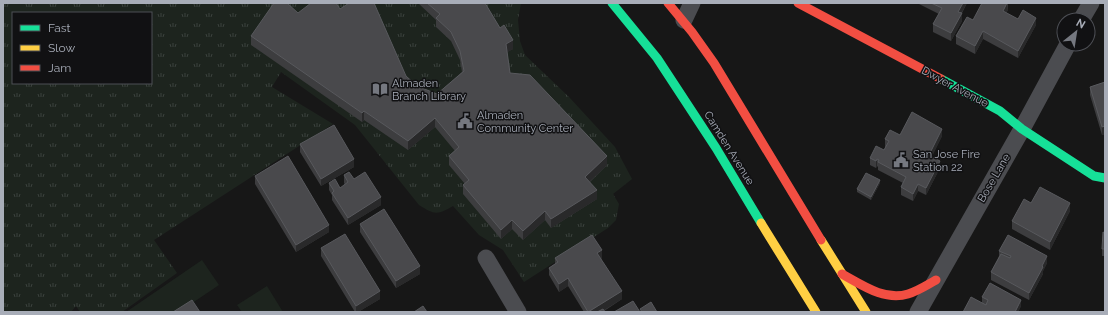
<svg xmlns="http://www.w3.org/2000/svg" width="1108" height="315" font-family="Raleway,sans-serif">
  <style>
    .grass { fill: #1d241e }
    .park { fill: url(#park-tufts); fill-rule: evenodd }
    .lines { fill: none; stroke-linecap: round; stroke-linejoin: round }
    .street { stroke: #4b4c50; stroke-width: 17 }
    .fast { stroke: #16e098; stroke-width: 9 }
    .slow { stroke: #ffcf43; stroke-width: 9 }
    .jam { stroke: #f24e42; stroke-width: 9 }
    .wall { fill: #3d3d3f }
    .shaded-wall { fill: #29292a }
    .building { fill: #49494c; stroke: #58595d }
    .labels { text-anchor: middle; dominant-baseline: central; stroke-width: 3; stroke-linejoin: round; paint-order: stroke }
    .poi-label { font-size: 11px; fill: #a8adb8; stroke: #111113; text-anchor: start }
    .street-label { font-size: 11px; fill: #a8adb8; stroke: #111113 }
  </style>
  <defs>
    <pattern id="park-tufts" width="24" height="20" patternUnits="userSpaceOnUse"><rect width="24" height="20" fill="#1d241e"/><path d="M3 7l-1-3M5 7V3M7 7l1-3M15 17l-1-3M17 17v-4M19 17l1-3" fill="none" stroke="#3b413d"/></pattern>
  </defs>
  <rect width="100%" height="100%" fill="#171717"/>
  <path class="grass" d="M202,260l17,25 -40,27h-53z
    M267,286l16,26h-41l-5,-7z"/>
  <path class="park" d="M3,3h518l-3,17 2,21 5,14 44,42 46,50 17,32 -19,15 6,10 -3,16 -8,8 -84,54 -21,-32 -24,-15 -26,-29c-16,9 -18,9 -34,-1l-64,-80 -74,-53 -9,15 61,37 -179,116 23,33 -55,39h-42l-4,-6 -5,6h-68zM13,13h138v70h-138z"/>
  <g class="lines">
    <path class="street" d="M684,20l8,-17
      M1081,20l10,-17
      M486,258l32,54
      M918,312l104,-183 46,-85"/>
    <path class="fast" d="M612,3l45,55 59,90 45,75
      M941,79l59,32 22,18 72,47 11,2"/>
    <path class="slow" d="M761,223l55,89
      M821,240l45,72"/>
    <path class="jam" d="M668,3l24,29 22,31 107,177
      M798,3l143,76
      M842,274c20,11 42,27 66,20 10,-3 19,-9 28,-14"/>
  </g>
  <path class="wall" d="M418,3h67l15,25 13,21 -6,3 3,21 97,92 -17,17 7,17 -46,29 -6,-8 -22,20 -11,-11 -11,10 -38,-45v-9l2,-1 -16,-19v-9l6,-5 -20,-24 -27,23 -44,-30 -2,2 -111,-77v-9l47,-23 42,-4 66,67 11,10 20,8 25,-22 -2,-12 -9,-19 -15,-14v-7z
    M917,3h50l-5,10v8l-11,20 -18,-9v-8l6,-10z
    M1008,3v7l-2,3 12,6 18,6 -18,33 -35,-19 -8,15 -19,-10v-8l17,-16z
    M1105,82v52l-3,1 -12,-40v-8z
    M900,135l42,1 -10,20 8,12 -14,27 -8,-4 -5,10 -12,-6v-8l2,-4 -25,-13v-3l-1,-1 -1,2 -6,-3v-7l14,-8 2,-3h-1v-8z
    M300,144l54,23 -33,19 -21,-34z
    M344,175l10,4 27,26 -33,20 -16,-25v-5l-3,-5v-7l11,5 5,-3 -1,-2z
    M255,176l74,56 -33,20 -41,-68z
    M880,183l-9,17 -14,-8v-3z
    M1031,203l39,8 -20,39 -38,-21v-8z
    M360,224l60,50 -24,14 -36,-56z
    M1105,233v23h-3v-7z
    M321,248l59,51 -22,13h-3l-34,-56z
    M999,251l48,12 -4,8v3l-14,26 -38,-20v-8l8,-16z
    M555,258h47l-1,1 21,40 -18,12 1,1h-21l-16,-26 -9,6 -10,-17v-7l6,-4z
    M982,297l39,9 -3,6h-55l19,-9z"/>
  <path class="shaded-wall" d="M963,3h4l-9,16v-7z
    M1007,3l1,7 -5,9v-8z
    M962,13v8l-11,20v-8z
    M1036,18v7l-18,33v-7z
    M983,31v8l-8,15v-8z
    M513,40v9l-7,4v-9z
    M364,111v9l-2,2v-9z
    M435,118v9l-27,23v-9z
    M1105,126v8l-3,1v-8z
    M942,129v7l-13,26v-7z
    M607,156v9l-22,21v-9z
    M354,159v8l-33,19v-7z
    M877,159v7l-1,2v-7z
    M940,161v7l-14,27v-7z
    M880,180v3l-9,17v-3z
    M918,184v7l-5,10v-7z
    M597,190v9l-46,29v-9z
    M381,197v8l-33,20v-7z
    M1070,203v8l-20,39v-8z
    M545,211v9l-22,20v-9z
    M512,220v9l-11,10v-9z
    M329,225v7l-33,20v-7z
    M602,250v8l-5,3v-8z
    M1047,256v7l-4,8v3l-14,26v-7z
    M420,266v8l-24,14v-7z
    M568,278v8l-9,6v-8z
    M380,291v8l-22,13h-2v-6z
    M622,291v8l-21,13h-12z
    M1021,300v6l-3,6h-3z"/>
  <path class="building" d="M274,3h13l11,10 13,-10h25l4,6 9,-6h25l32,73 11,10 20,8 27,-23 -4,-20 -9,-19 -15,-14 4,-4 -13,-11h58l15,25 4,-3 9,15 -7,4 4,29 20,2 77,81 -22,21 12,13 -46,29 -6,-8 -22,20 -11,-11 -11,10 -38,-45 6,-5 -20,-24 10,-9 -24,-29 -27,23 -44,-30 -2,2 -111,-77z
    M931,3h32l-5,9 4,1 -11,20 -18,-9 9,-16z
    M982,3h25l-4,8 15,8 5,-9 13,8 -18,33 -35,-20 -8,15 -19,-10 11,-19 6,3z
    M1105,82v44l-3,1 -12,-40z
    M912,112l30,17 -13,26 11,6 -14,27 -8,-4 -5,10 -12,-7 5,-10 -28,-15 1,-2 -2,-1 -1,2 -6,-3 6,-12 8,4 5,-9 -4,-2 5,-9 10,5z
    M334,125l20,34 -33,20 -21,-35z
    M288,156l41,69 -33,20 -41,-69z
    M349,172l5,7 11,-7 16,25 -33,21 -16,-25 2,-2 -5,-8 6,-4 5,9 8,-6 -4,-7z
    M866,173l14,7 -9,17 -14,-8z
    M1040,187l30,16 -20,39 -38,-21 12,-22 7,4z
    M384,209l36,57 -24,15 -36,-57z
    M1103,232l2,1v16h-3z
    M345,234l35,57 -24,15 -35,-58z
    M592,235l10,15 -5,3 25,38 -34,21 -20,-34 -9,6 -10,-16 9,-6 -3,-4z
    M1008,235l39,21 -5,10 1,1 -14,26 -38,-21 10,-18 9,4 1,-2 -12,-5z
    M990,283l31,17 -6,12h-52l8,-15 15,8 2,-5 -6,-3z
    M192,300l8,12h-27z
    M633,301l7,11h-26z
    M651,302l6,10h-15l-2,-3z
    M423,306l4,6h-13z
    M603,309l2,3h-8z"/>
  <defs>
    <g id="library-bare" transform="scale(1.2)"><path d="M-6-4Q-3-5.5-.7-3.5V5Q-3 3-6 4ZM6-4Q3-5.5 .7-3.5V5Q3 3 6 4Z" fill="#757880" stroke="#111113" stroke-width="2.5" paint-order="stroke"/></g>
    <g id="civic-bare" transform="scale(1.2)"><path d="M-.6-6.5H3V-4.5H.6V-3L4-1V1h2V6H-6V1h2V-1L-.6-3ZM-1.2 2.5V6h2.4V2.5Z" fill="#757880" stroke="#111113" stroke-width="2.5" paint-order="stroke"/></g>
  </defs>
  <g fill-rule="evenodd">
    <use href="#library-bare" x="380" y="89"/>
    <use href="#civic-bare" x="465" y="121"/>
    <use href="#civic-bare" x="901" y="160"/>
  </g>
  <g class="labels">
    <g class="poi-label">
      <text x="392" y="83">Almaden<tspan x="392" dy="13">Branch Library</tspan></text>
      <text x="477" y="115">Almaden<tspan x="477" dy="13">Community Center</tspan></text>
      <text x="913" y="154">San Jose Fire<tspan x="913" dy="13">Station 22</tspan></text>
    </g>
    <g class="street-label">
      <text transform="translate(955 87) rotate(28)">Dwyer Avenue</text>
      <text transform="translate(729 148) rotate(58)">Camden Avenue</text>
      <text transform="translate(994 178) rotate(-60)">Bose Lane</text>
    </g>
  </g>
  <rect width="1108" height="315" fill="none" stroke="#a8adb8" stroke-width="8"/>
  <rect x="12" y="12" width="140" height="72" fill="#111113" stroke="#4d4f55"/>
  <rect x="20" y="25" width="20" height="6" fill="#16e098" stroke="#4d4f55"/>
  <text x="48" y="32" font-size="12" fill="#a8adb8">Fast</text>
  <rect x="20" y="45" width="20" height="6" fill="#ffcf43" stroke="#4d4f55"/>
  <text x="48" y="52" font-size="12" fill="#a8adb8">Slow</text>
  <rect x="20" y="65" width="20" height="6" fill="#f24e42" stroke="#4d4f55"/>
  <text x="48" y="72" font-size="12" fill="#a8adb8">Jam</text>
  <g transform="translate(1076 32) rotate(30)"><circle r="19" fill="#111113" stroke="#4d4f55"/>
  <path d="M0-3L7 15L0 10L-7 15Z" fill="#757880"/>
  <text y="-6" font-size="11" font-weight="bold" text-anchor="middle" fill="#a8adb8">N</text>
  </g>
</svg>
